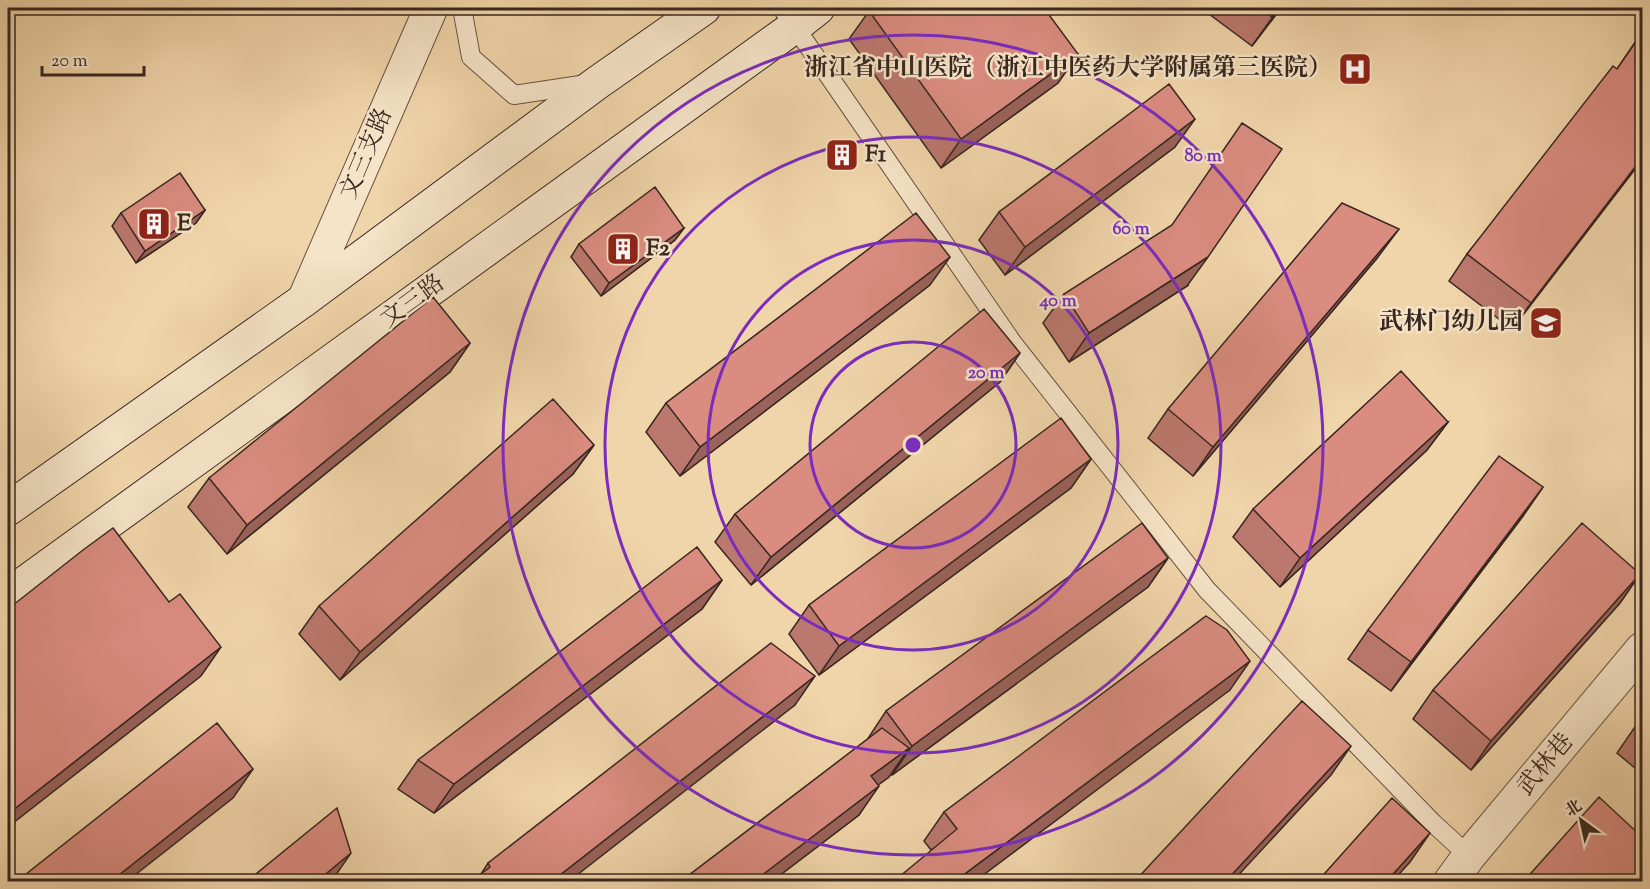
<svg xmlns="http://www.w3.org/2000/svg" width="1650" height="889" font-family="'Sorts Mill Goudy','Noto Serif SC',serif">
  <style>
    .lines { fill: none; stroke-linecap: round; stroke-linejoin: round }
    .lane-casing { stroke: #665242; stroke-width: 20 }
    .street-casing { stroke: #665242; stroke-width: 35 }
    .secondary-casing { stroke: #382720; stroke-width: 35 }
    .lane { stroke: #f6e4c8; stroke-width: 18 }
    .street { stroke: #f6e4c8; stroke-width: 33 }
    .secondary { stroke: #f6e4c8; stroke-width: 33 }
    .wall { fill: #bb786e; stroke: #382720; stroke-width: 1.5 }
    .shaded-wall { fill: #99625a; stroke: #382720; stroke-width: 1.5 }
    .building { fill: #da8c80; stroke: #382720; stroke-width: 1.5 }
    .ring { fill: none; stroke: #7b2cbf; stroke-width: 3 }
    .labels { text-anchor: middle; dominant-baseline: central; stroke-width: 5; stroke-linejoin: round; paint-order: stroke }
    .poi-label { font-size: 24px; font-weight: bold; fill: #382720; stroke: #f6e4c8; text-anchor: start }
    .street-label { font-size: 24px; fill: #382720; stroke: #f6e4c8 }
    .centre { fill: #7b2cbf; stroke: #f6e4c8; stroke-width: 3 }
    .ring-label { font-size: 18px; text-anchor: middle; font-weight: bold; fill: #7b2cbf; stroke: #f6e4c8; stroke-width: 5; stroke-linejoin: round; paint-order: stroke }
  </style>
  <rect width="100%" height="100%" fill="#f1d5aa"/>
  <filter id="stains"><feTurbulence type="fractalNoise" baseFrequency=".00333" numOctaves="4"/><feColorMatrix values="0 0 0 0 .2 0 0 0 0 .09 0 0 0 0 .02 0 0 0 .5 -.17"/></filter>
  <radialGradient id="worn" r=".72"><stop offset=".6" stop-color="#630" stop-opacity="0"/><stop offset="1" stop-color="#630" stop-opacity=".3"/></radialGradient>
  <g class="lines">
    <g class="lane-casing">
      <path id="lane" d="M462,8l9,49 43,38 73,-11
        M782,8l230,334 195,248 226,233 36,33"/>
    </g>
    <g class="street-casing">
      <path id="street" d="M304,300l127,-292
        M1450,882l19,-26 173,-207"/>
    </g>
    <g class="secondary-casing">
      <path id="secondary" d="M8,509l296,-209 293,-217 107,-75
        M8,595l786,-568 24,-19"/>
    </g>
    <use href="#lane" class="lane"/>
    <use href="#street" class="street"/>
    <use href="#secondary" class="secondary"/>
  </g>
  <path class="wall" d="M1201,8h80l-29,38z
    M869,11l209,43 -20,29 -117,85 -92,-129z
    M1642,32v128l-130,169 -63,-48 18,-27 150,-185z
    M1175,147l-170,128 -26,-35 20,-28z
    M205,210l-9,13 -60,40 -24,-37 9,-13z
    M684,228l-9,12 -74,56 -30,-39 8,-13z
    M1378,257l-185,219 -45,-38 20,-29z
    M930,285l-250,191 -34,-44 20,-29z
    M1187,286l-118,76 -26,-39 21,-29z
    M470,343l-20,29 -223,182 -39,-47 21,-29z
    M1020,353l-20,29 -249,203 -36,-43 20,-28z
    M1448,422l-21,28 -147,137 -47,-50 20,-28z
    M594,445l-21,29 -233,206 -41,-46 20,-28z
    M1091,459l-20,29 -252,187 -30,-41 20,-29z
    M1543,487l-20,29 -132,175 -43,-32 20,-29z
    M1168,558l-20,29 -256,188 -1,-2 -2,4 -11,8 -19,30 -88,67h-91l187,-142 19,-29z
    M1640,574l-20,29 -149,167 -58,-51 20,-29z
    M722,580l-20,29 -268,204 -36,-24 20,-29z
    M1230,690l-299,160 -7,-9 20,-29z
    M795,705l-314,169 7,-11z
    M1642,719v55l-25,-21 20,-29z"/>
  <path class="shaded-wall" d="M1279,8h2l-29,38z
    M1078,54l-20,29 -117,85 20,-29z
    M1195,119l-20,28 -170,128 20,-28z
    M1642,158v2l-130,169 19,-26z
    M205,210l-9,13 -60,40 9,-12z
    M684,228l-9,12 -74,56 8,-13z
    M1399,229l-21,28 -185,219 20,-29z
    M950,257l-20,28 -250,191 20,-29z
    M1208,257l-21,29 -118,76 20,-29z
    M470,343l-20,29 -223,182 20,-29z
    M1020,353l-20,29 -249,203 20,-28z
    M1448,422l-21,28 -147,137 20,-29z
    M594,445l-21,29 -233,206 20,-28z
    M1091,459l-20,29 -252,187 20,-29z
    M1543,487l-20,29 -132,175 20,-29z
    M1168,558l-20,29 -256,188 20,-29z
    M1640,574l-20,29 -149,167 20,-29z
    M722,580l-20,29 -268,204 20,-29z
    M221,647l-20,29 -193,151v-13z
    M1250,661l-20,29 -256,192h-17l1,-3z
    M815,676l-20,29 -227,177h-17z
    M1351,746l-20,29 -99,107h-7z
    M909,748l-20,29 -38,28 20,-29z
    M253,769l-20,29 -107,84h-16z
    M879,786l-20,29 -88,67h-18z
    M1430,833l-20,29 -18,20h-6z
    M351,853l-20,29h-15z
    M1642,869v6l-5,7h-5z"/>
  <path class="building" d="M873,8h171l34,46 -117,85 -92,-128z
    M1260,8h19l-7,9z
    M1642,33v125l-111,145 -64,-49 146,-188 4,3z
    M1169,84l26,35 -170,128 -26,-35z
    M1242,123l40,26 -74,108 -119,76 -25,-39 108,-69z
    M180,173l25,37 -60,41 -24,-38z
    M655,187l29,41 -75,55 -30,-39z
    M1342,203l57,26 -186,218 -45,-38z
    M916,213l34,44 -250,190 -34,-44z
    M433,297l37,46 -223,182 -38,-47z
    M984,309l36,44 -249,204 -36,-43z
    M1401,371l47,51 -148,136 -47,-49z
    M553,399l41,46 -234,207 -41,-46z
    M1061,418l30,41 -252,187 -30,-41z
    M1499,456l44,31 -132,175 -43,-32z
    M1142,523l26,35 -256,188 -26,-35z
    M1582,523l58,51 -149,167 -58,-51z
    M113,528l56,74 11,-8 41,53 -213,167v-205l75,-59z
    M697,547l25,33 -268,204 -36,-24z
    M1206,616l21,14 23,31 -292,218 2,3h-67l64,-53 -13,-17z
    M771,643l44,33 -264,206h-81l20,-15 -2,-4z
    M1302,701l49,45 -126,136h-91z
    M1642,719v10l-5,-5z
    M217,723l36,46 -143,113h-94z
    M882,728l27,20 -38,28 8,10 -126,96h-73z
    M1599,797l43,40v32l-10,13h-109z
    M1392,798l38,35 -44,49h-69z
    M337,808l14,45 -35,29h-70z"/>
  <g class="ring">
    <circle cx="913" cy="445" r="103"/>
    <circle cx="913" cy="445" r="205"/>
    <circle cx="913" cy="445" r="308"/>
    <circle cx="913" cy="445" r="410"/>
  </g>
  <defs>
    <g id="hospital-square" transform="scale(1.725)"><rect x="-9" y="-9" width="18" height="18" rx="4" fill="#8f2418" stroke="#f6e4c8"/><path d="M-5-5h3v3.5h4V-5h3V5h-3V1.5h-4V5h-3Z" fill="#fff"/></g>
    <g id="building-square" transform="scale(1.725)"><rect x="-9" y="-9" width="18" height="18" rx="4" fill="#8f2418" stroke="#f6e4c8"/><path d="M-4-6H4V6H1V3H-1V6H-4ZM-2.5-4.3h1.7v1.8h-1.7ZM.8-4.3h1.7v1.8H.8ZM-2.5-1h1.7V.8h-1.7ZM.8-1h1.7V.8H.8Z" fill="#fff"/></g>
    <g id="school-square" transform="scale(1.725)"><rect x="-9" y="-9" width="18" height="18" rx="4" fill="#8f2418" stroke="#f6e4c8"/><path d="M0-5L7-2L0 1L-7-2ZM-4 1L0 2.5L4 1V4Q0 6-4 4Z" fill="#fff"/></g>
  </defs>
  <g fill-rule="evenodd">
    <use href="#hospital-square" x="1355" y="69"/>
    <use href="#building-square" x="842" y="155"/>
    <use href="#building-square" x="154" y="224"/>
    <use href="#building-square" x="623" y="249"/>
    <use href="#school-square" x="1546" y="323"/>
  </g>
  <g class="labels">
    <g class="poi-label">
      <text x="1332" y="69" text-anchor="end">浙江省中山医院（浙江中医药大学附属第三医院）</text>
      <text x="865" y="155">F1</text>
      <text x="177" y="224">E</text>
      <text x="646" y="249">F2</text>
      <text x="1523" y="323" text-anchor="end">武林门幼儿园</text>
    </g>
    <g class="street-label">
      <text transform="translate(367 154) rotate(-67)">文三支路</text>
      <text transform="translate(413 302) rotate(-36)">文三路</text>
      <text transform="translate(1546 765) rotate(-50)">武林巷</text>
    </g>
  </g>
  <circle cx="913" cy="445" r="9" class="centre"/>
  <g class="ring-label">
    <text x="1203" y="161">80 m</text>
    <text x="1131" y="234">60 m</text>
    <text x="1058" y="306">40 m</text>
    <text x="986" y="378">20 m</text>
  </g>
  <rect width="1650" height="889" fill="none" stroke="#f1d5aa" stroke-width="30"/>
  <rect x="9" y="9" width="1632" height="871" fill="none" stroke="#382720" stroke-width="3"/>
  <rect x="15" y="15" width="1620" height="859" fill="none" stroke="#382720" stroke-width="1.5"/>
  <g transform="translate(1581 820) rotate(327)" stroke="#f6e4c8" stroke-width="4.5" paint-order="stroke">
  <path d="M0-4.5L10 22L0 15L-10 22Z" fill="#382720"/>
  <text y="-9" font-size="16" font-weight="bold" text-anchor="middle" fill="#382720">北</text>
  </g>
  <path d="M42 66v9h102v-9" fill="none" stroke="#382720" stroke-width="3"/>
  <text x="51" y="66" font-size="18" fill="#382720" stroke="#f6e4c8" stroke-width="4.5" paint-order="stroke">20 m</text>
  <rect width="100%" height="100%" filter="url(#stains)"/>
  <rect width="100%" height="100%" fill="url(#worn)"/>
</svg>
